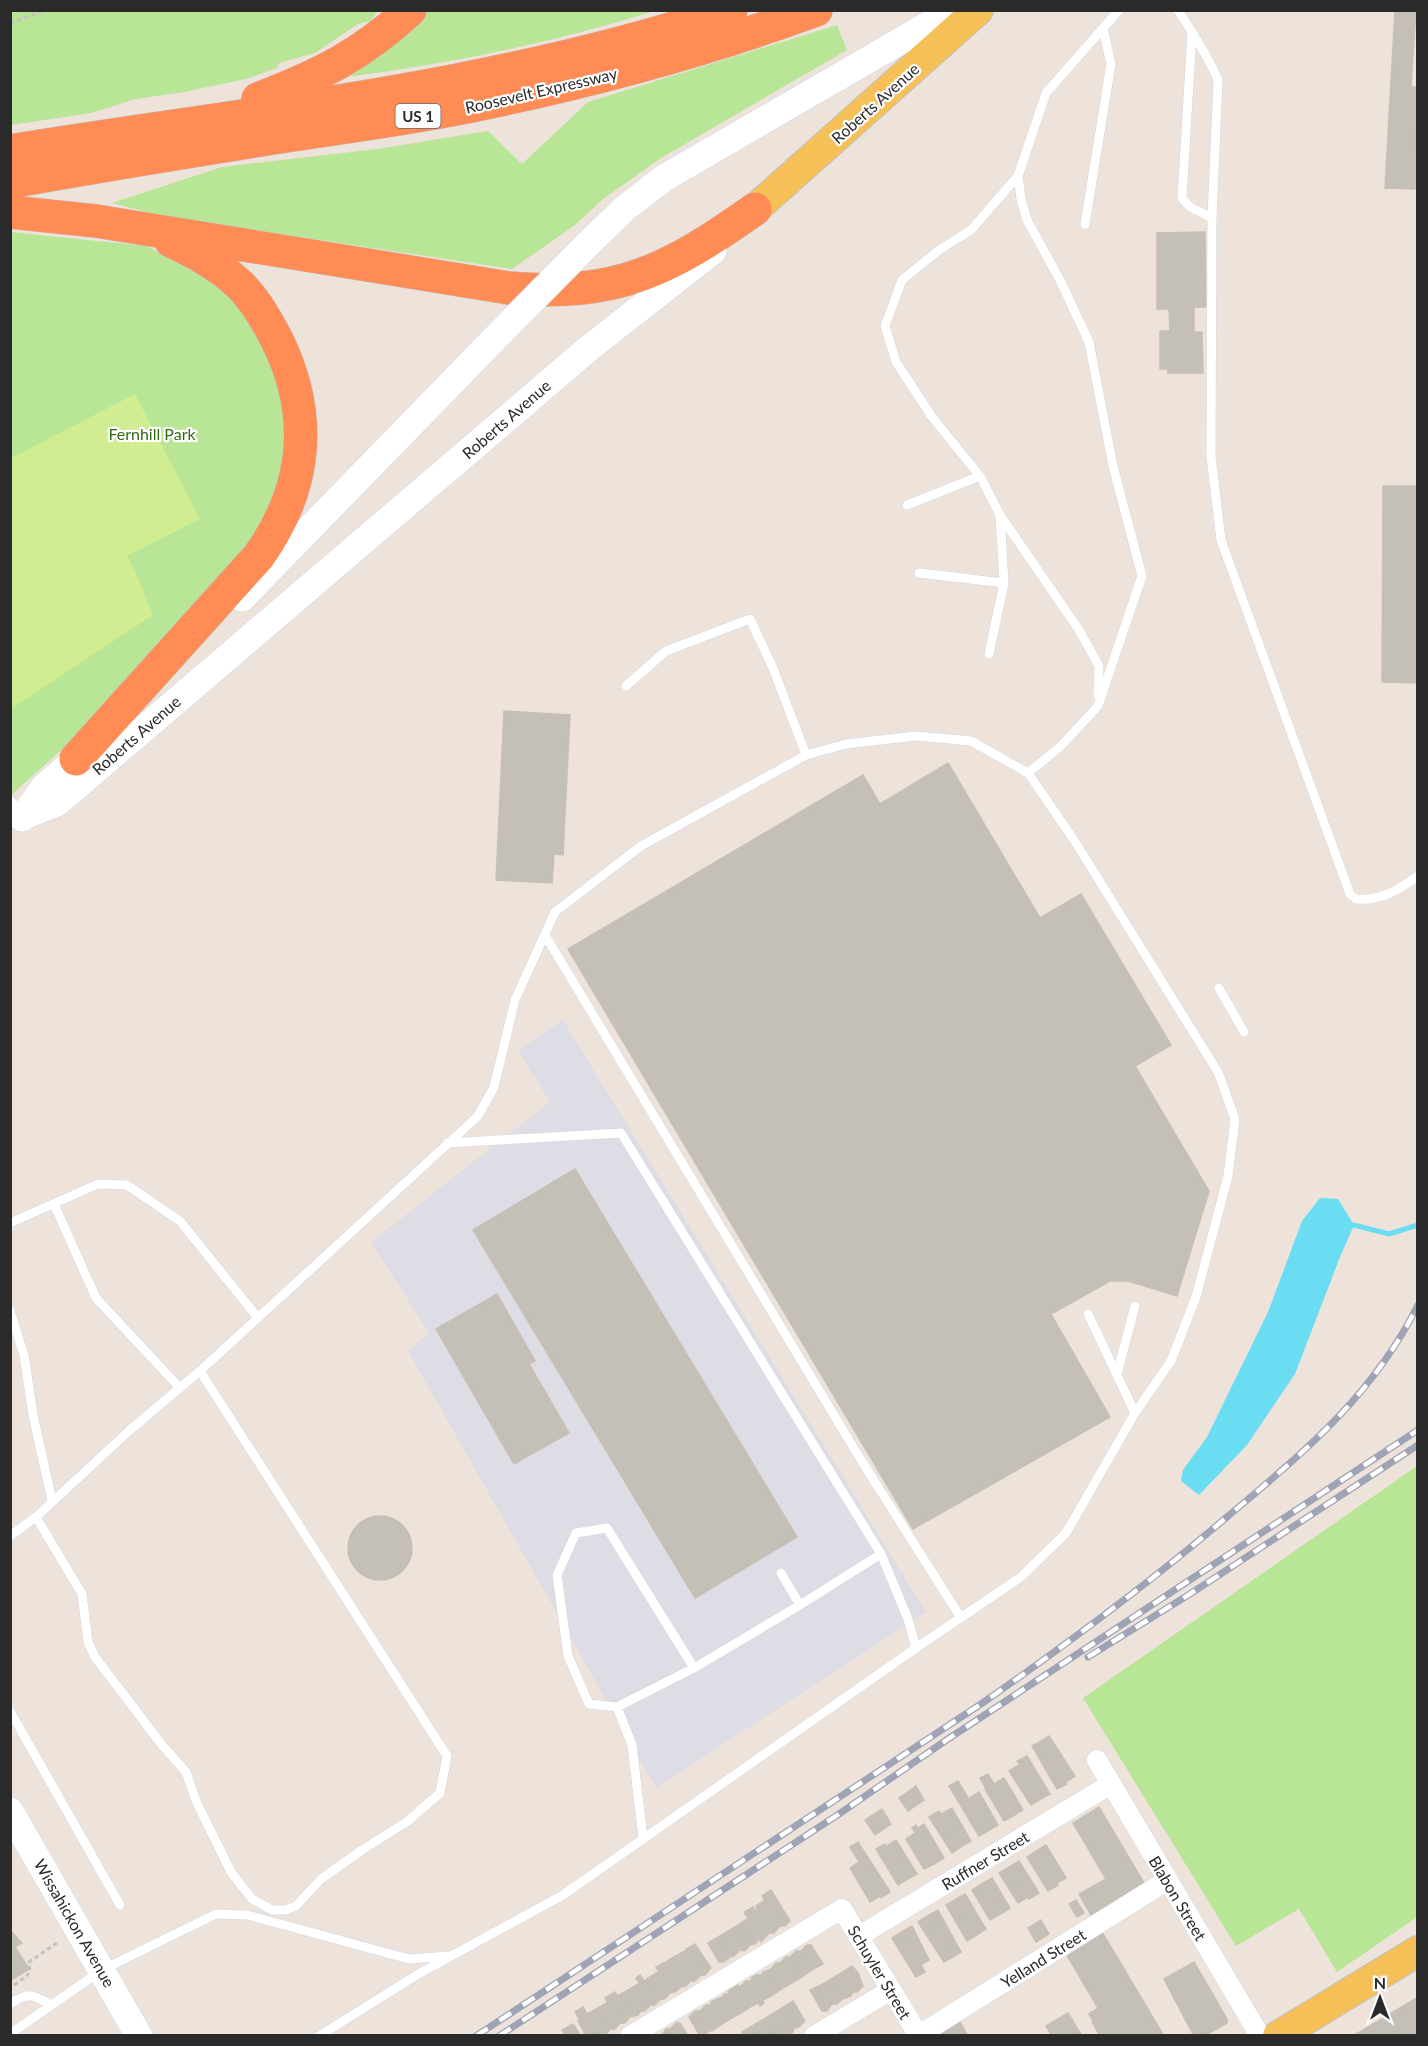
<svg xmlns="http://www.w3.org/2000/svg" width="1428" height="2046" font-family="Lato,sans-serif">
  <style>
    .industrial { fill: #dedce5 }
    .green { fill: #b9e596 }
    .pitch { fill: #d0ed91 }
    .water { fill: #6bddf3 }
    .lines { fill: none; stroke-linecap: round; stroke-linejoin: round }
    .stream { stroke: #6bddf3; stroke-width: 5 }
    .building { fill: #c4bfb7; stroke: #c8bfb5; stroke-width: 1.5 }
    .lane-casing { stroke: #d1d6e3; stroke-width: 10 }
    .street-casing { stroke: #d1d6e3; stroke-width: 21 }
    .secondary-casing { stroke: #d1d6e3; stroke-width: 28 }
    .primary-casing { stroke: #c3c3c3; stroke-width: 32 }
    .highway-casing { stroke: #c3c3c3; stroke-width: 34 }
    .path { stroke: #c3c3c3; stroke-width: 3; stroke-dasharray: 4.5 3; stroke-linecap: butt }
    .lane { stroke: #fff; stroke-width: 9 }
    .street { stroke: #fff; stroke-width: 20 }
    .secondary { stroke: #fff; stroke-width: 27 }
    .primary { stroke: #f5c058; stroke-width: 30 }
    .highway { stroke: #ff8c54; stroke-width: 33 }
    .rail-casing { stroke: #9ea4b5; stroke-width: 7 }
    .rail { stroke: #fff; stroke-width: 4.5; stroke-dasharray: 14; stroke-linecap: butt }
    .secondary-bridge-casing { stroke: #d1d6e3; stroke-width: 28; stroke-linecap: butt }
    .secondary-bridge { stroke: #fff; stroke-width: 27 }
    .labels { text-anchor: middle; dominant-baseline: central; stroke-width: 4.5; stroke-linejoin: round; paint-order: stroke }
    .shield { fill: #fff; stroke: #6a6a6a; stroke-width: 1.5 }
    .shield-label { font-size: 15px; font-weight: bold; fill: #2a2a2a }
    .street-label { font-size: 16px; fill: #2a2a2a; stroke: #fff }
    .park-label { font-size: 16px; fill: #316a17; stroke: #fff }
  </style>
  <rect width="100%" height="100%" fill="#ede3db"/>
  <path class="industrial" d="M563,1020l363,592 -270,176 -248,-437 21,-18 -58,-91 179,-140 -32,-51z"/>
  <path class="green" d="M10,11l1,-1 367,1 -8,10 -12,3 -43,29 -36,10 -2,5 -31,11 -62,13 -48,7 -45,14 -80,12z
    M428,11h227c-101,31 -204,53 -309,66z
    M837,25l10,25 -186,108 -58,41 -28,26 -63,44 -272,-41 -55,-6 -73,-19 110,-36 155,-18 111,-18 34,33 66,-62z
    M10,232l137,14 50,28 37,18 56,98 -12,121 -191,216 -76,68z
    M1417,1466v451l-80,55 -38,-63 -63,37 -153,-248z"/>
  <path class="pitch" d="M135,394l65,125 -73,37 7,13 19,46 -142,94v-251z"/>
  <path class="water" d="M1320,1198l18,1 16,26 -14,32 -45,117 -48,71 -48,50 -18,-14 2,-11 24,-33 61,-125 34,-91z"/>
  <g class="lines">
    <path class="stream" d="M1354,1225l35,9 29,-9"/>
  </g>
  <path class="building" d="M1395,10h21l-5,77h7l-3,102 -30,-1z
    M1205,232l1,75h-12v25h8l1,41h-35v-4h-8v-38h10l-1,-22h-12v-76z
    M1383,486h35v197l-36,-1z
    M504,711l66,4 -7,140 -9,-1 -2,29 -56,-3z
    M948,763l92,155 41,-24 90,151 -36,21 74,125 -32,105 -49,-15h-18l-59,33 59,103 -197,112 -345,-580 295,-174 17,29z
    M575,1169l222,368 -102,61 -222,-368z
    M497,1294l38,67 -6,3 40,69 -55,31 -78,-135z
    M348 1548a32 32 0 1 1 64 0a32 32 0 1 1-64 0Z
    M1049,1736l26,40 -9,6 -25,-41z
    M1041,1741l26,43 -10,5 -25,-43z
    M1027,1756l23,38 -9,5 -24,-38z
    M1019,1765l22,34 -10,6 -22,-34z
    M988,1774l25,42 -9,5 -19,-32h1l-6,-11z
    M1004,1778l19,32 -10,6 -19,-32z
    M958,1781l30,50 -9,5 -30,-50z
    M916,1786l8,14 -16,11 -9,-13z
    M979,1792l19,33 -10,6 -20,-32z
    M1099,1807l45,76 -53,32 -12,-21 27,-15 -33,-56z
    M952,1808l19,33 -10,6 -20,-33z
    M882,1809l9,15 -16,11 -10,-15z
    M939,1811l22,36 -9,6 -23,-36z
    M924,1824l20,34 -10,6 -22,-36 4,-3 2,3z
    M915,1833l19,31 -10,5 -18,-30z
    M896,1840l21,34 -11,6 -19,-34z
    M858,1842l31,48 1,2 -9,6 -31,-51z
    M885,1844l21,36 -8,5 -22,-36z
    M1046,1845l20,33 -9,5 -21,-32z
    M1036,1851l22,34 -10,6 -21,-34z
    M1019,1861l20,32 -10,6 -20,-32z
    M859,1862l21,34 -10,6 -20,-34z
    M1009,1867l19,30 -10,6 -19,-30z
    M992,1878l18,30 -9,6 -18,-31z
    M983,1883l18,31 -11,6 -18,-30z
    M771,1890l19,31 -5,5h-5l-18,-30z
    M965,1894l21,35 -9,6 -21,-36z
    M956,1899l21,36 -10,6 -21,-36z
    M1076,1900l8,13 -7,4 -8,-13z
    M764,1901l16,25 -6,7h-5l-11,-20 -2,-7z
    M753,1907l16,26 -8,9 -17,-30z
    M938,1910l23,42 -8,5 -24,-42z
    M929,1915l24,42 -9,5 -26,-40z
    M747,1919l12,20 -4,5 -5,1 -12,-20z
    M1041,1920l8,14 -13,8 -8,-14z
    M738,1925l12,20 -5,6 -5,-1 -12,-19z
    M912,1926l17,34 -8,5 -20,-33z
    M10,1930l12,13 -7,4 14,22 -19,12z
    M728,1931l12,19 -6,6 -4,1 -12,-20z
    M901,1932l24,40 -9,5 -24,-39z
    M1102,1932l62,104h-64l-8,-14 1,-1 -4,-7 9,-6 -33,-56z
    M718,1937l12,20 -6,5h-5l-11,-19z
    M695,1944l16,24 -6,7h-4l-13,-21 -2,-5z
    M807,1945h4l12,19 -11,6 -11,-19z
    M685,1951l16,24 -6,6h-5l-14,-25z
    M796,1951h5l11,19 -10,7 -12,-20z
    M675,1956l15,25 -4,5 -5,1 -13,-21 -1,-5z
    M786,1957h4l12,20 -10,6 -12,-20z
    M665,1962l16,25 -6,5 -5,1 -14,-26z
    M1194,1962l33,57v4l-23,13h-10l-30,-57z
    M776,1963h4l12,20 -9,5 -12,-19z
    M852,1966l6,7 5,13 -6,6h-4l-12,-19z
    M771,1969l12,19 -10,7 -12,-20 2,-3z
    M658,1972l12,21 -5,6h-4l-13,-21z
    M841,1973l12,19 -2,4 -9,3 -11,-20z
    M640,1975l4,6 4,-3 13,21 -6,6h-5l-12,-21 1,-1 -3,-5z
    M756,1975h5l12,20 -11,6 -12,-20 2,-1 -1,-2z
    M831,1979l11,20 -5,5h-5l-11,-19z
    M746,1981h4l14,22 -4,3 -2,-3 -6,3 -12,-19z
    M638,1984l12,21 -5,6h-4l-13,-21z
    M738,1985l14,21 -11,7 -13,-22z
    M821,1985l11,19 -5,7h-5l-12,-21z
    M628,1990l13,21 -3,4 -8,2 -13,-21z
    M615,1992l15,25 -5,6h-5l-15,-25z
    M725,1994h4l12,19 -9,5 -12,-19z
    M1418,1997v39h-65z
    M720,1998l12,20 -10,6 -12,-19 2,-4z
    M793,2001l12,20 -6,6 -5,1 -12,-20z
    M608,2002l12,21 -5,6h-5l-12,-21z
    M706,2005h4l12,19 -10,7 -12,-20z
    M583,2007l17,28 -1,1h-13l-8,-15 2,-1 -5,-8z
    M598,2008l12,21 -5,6h-5l-13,-21z
    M782,2008l12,20 -1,4 -4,2h-5l-12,-20z
    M695,2011h5l11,19 -8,6h-3l-11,-19z
    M1068,2013l14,23h-30l-6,-10z
    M772,2014l12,20 -2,2h-10l-10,-16z
    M957,2017l11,19h-25l-2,-5z
    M762,2020l10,16h-14l-6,-10z
    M676,2023h4l8,13h-14l-4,-7z
    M573,2024l8,12h-15l-4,-6z
    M752,2026l6,10h-14l-2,-4z
    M666,2029h4l4,7h-13z"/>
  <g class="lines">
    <g class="lane-casing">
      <path id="lane" d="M1178,10c14,23 30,45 40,70l-6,138 -22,-11 -8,-9 10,-166
        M1212,218l-1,238 10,84 129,354 6,5c25,2 42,-9 62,-23
        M1085,224l26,-160 -8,-36
        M980,476l-48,-59 -36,-55 -11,-36 17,-46 37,-30 32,-20 47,-54 28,-83 73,-83
        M907,505l73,-29 20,39 4,68
        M1000,515l79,115 20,36 -1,30
        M919,573l85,10 -15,71
        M806,755l40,-11 70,-8 55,5 57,32 33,-27 37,-40 44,-130 -29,-110 -24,-124 -29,-62 -33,-60 -6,-21 -3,-23
        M1028,773l46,67 144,232 17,47 -7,57 -32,121 -25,64 -36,52 -47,-99
        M10,800l13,14
        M545,935l316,525 100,158
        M1219,988l25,44
        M447,1143l174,-10 260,421
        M54,1204l42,94 83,89
        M10,1223l88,-39 29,1 53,36 78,97
        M10,1311l14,44 9,60 19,86
        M1117,1374l18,-68
        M36,1517l46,77 6,48 7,15 67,88 24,27 10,29 35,71 21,27 20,11h13l11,-4 25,-27 41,-29 46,-29 32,-28 7,-37 -247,-385
        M10,1536l26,-19 94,-87 70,-59 278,-255 16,-29 21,-87 40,-88 86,-66 165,-91 -33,-87 -23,-49 -84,32 -40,35
        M781,1573l19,32 81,-51 27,65 8,29 105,-71 45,-44 69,-120
        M694,1668l-77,39 -28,-3 -21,-48 -11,-81 19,-42 31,-5 87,140 106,-63
        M617,1707l15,38 11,93
        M10,1711l110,194
        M10,2004c19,-13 23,-9 41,1
        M10,2034l92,-64 114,-56 31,1 162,44 40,-3
        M319,2036l101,-63 143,-78 353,-247"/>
    </g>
    <g class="street-casing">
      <path id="street" d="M1097,1760l163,276
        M859,1936l252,-152
        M919,2035l249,-155
        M630,2036l212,-127 77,127
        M814,2036l77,-46"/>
    </g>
    <g class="secondary-casing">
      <path id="secondary" d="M586,246l38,-37 40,-31 290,-168
        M242,598l261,-268
        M24,816l33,-13 531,-454 125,-98
        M22,818l22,-31 47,-40
        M10,1811l129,225"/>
    </g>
    <g class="primary-casing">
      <path id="primary" d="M755,209l223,-199
        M1278,2036l140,-85"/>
    </g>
    <g class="highway-casing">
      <path id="highway" d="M258,99c62,-24 102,-43 152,-89
        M10,151c242,-39 488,-63 721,-141
        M10,182c94,-17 188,-32 282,-47 60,-9 120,-17 179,-29 118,-24 233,-55 345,-96
        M10,212l86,9 413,67c109,9 160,-18 246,-79
        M76,759l182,-202c49,-68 56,-140 20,-215 -11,-21 -22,-41 -38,-57 -20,-19 -45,-33 -69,-44"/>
    </g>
    <path class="path" d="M10,23l36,-13
      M14,1985l12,-8 4,-6 -1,-9 28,-19"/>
    <use href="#lane" class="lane"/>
    <use href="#street" class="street"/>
    <use href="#secondary" class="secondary"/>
    <use href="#primary" class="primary"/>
    <use href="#highway" class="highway"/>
    <g class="rail-casing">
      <path id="rail" d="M1088,1657l102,-63 228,-149
        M476,2036l505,-332c85,-59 167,-120 246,-187 77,-65 145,-120 191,-212
        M499,2036l337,-220 112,-77 470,-309"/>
    </g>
    <use href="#rail" class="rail"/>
    <g class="secondary-bridge-casing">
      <path id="secondary-bridge" d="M503,330l83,-84"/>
    </g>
    <use href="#secondary-bridge" class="secondary-bridge"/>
  </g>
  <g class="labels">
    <rect class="shield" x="395.5" y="104" width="45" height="24" rx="4.5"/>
    <g class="shield-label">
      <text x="418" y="116">US 1</text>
    </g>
    <g class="street-label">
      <text transform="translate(541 90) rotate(-13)">Roosevelt Expressway</text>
      <text transform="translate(875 103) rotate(-42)">Roberts Avenue</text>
      <text transform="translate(506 419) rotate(-41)">Roberts Avenue</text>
      <text transform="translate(136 735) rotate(-41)">Roberts Avenue</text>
      <text transform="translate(985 1860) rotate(-31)">Ruffner Street</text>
      <text transform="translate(1178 1898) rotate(59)">Blabon Street</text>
      <text transform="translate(75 1923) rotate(60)">Wissahickon Avenue</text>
      <text transform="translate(1043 1958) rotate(-32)">Yelland Street</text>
      <text transform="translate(880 1972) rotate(59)">Schuyler Street</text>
    </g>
    <g class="park-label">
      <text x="152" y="433">Fernhill Park</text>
    </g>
  </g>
  <rect width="1428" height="2046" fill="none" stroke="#2a2a2a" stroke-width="24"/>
  <g transform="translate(1380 1998)" stroke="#ffffff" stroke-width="4.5" paint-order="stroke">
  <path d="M0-4.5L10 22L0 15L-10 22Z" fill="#2a2a2a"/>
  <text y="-9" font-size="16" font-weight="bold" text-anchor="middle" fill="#2a2a2a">N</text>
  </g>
</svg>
